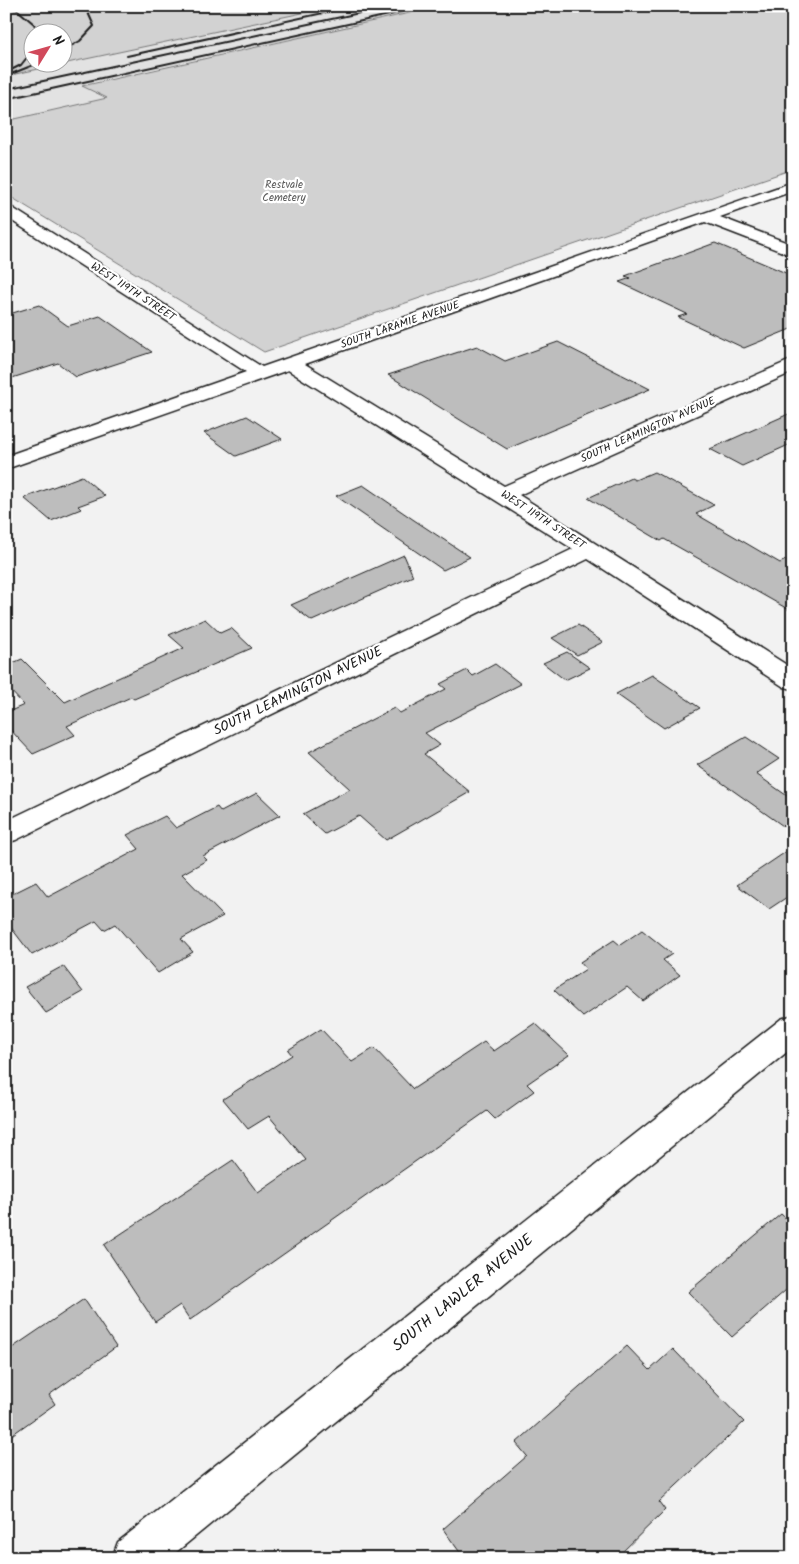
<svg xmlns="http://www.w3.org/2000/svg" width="799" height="1564" font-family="Kalam,sans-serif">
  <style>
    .built { fill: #e2e2e2 }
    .green { fill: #d2d2d2; stroke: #777; fill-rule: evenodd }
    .building { fill: #bdbdbd; stroke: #1c1c1c }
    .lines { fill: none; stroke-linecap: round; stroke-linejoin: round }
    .minor-casing { stroke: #1c1c1c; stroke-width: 3 }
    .minor { fill: #fff; fill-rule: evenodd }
    .rail { stroke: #1c1c1c; stroke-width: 2 }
    .labels { text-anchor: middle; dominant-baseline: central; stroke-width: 4.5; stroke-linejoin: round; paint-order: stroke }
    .far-park-label { font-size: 11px; fill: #5c5c5c; stroke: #fff }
    .far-street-label { font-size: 11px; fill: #1c1c1c; stroke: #fff }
    .street-label { font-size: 14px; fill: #1c1c1c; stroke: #fff }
    .near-street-label { font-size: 16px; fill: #1c1c1c; stroke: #fff }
  </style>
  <rect width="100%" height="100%" fill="#f2f2f2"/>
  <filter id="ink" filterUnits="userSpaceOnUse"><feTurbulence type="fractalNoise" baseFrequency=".02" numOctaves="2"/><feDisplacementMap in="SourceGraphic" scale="10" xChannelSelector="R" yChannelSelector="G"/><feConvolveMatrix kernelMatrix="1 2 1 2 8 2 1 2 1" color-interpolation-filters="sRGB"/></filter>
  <g filter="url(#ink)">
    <path class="built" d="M335,6h106l-358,79 25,13 -102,23v-45z"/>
    <path class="green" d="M6,6h329l-329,70zM32,32h30v30h-30z
      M441,6h352v163l-529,183 -258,-158v-73l101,-23 -25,-12z"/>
    <path class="building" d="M715,243l78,33v52l-49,20 -66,-31 9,-3 -68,-32 12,-4 -6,-2z
      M39,305l29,21 32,-10 52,36 -76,25 -18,-14 -52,17v-65z
      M558,342l92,47 -143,60 -119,-74 89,-29 28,15z
      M793,412v31l-51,23 -32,-17z
      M247,416l35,23 -46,17 -32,-23z
      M654,472l60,33 -18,9 84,49 13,-7v56l-129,-73 -3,2 -73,-43 43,-20 4,2z
      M82,476l23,20 -27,10 3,3 -30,12 -27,-23z
      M363,485l51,35 56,37 -27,13 -107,-74z
      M404,555l9,21 -101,45 -21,-16z
      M205,619l15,14 11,-5 21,20 -118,51 -3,-2 -64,29 8,9 -42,19 -27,-29v-12l18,-8 -18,-19v-20l16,-7 43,43 119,-54 -15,-13z
      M578,625l25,17 -26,13 -25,-17z
      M567,652l23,16 -25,12 -22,-17z
      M495,664l26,20 -96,49 15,12 -16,9 46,38 -84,48 -27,-24 -34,18 -22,-20 47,-25 -41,-37 85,-44 6,5 46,-24 -6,-5 27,-14 6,6z
      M652,675l48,33 -36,20 -48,-34z
      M746,737l33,22 -23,15 37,26v33l-96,-68z
      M257,793l23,22 -77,41 4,4 -25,14 41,42 -42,23 12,13 -35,21 -43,-49 -11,6 -8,-9 -64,34 -26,-34v-24l30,-15 12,15 91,-48 -12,-14 38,-19 11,12 41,-21 4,5z
      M793,847v46l-24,16 -32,-24z
      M642,930l30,24 -9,6 17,15 -37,26 -16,-14 -44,30 -29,-27 32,-21 -6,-7 34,-22 6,5z
      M63,966l20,26 -37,21 -21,-26z
      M535,1023l34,32 -42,29 7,7 -39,28 -8,-8 -297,209 -10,-15 -25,17 -51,-77 129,-85 25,33 48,-33 -37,-44 -21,13 -25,-30 69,-44 -4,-5 33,-21 31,33 22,-14 39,41 71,-47 10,9z
      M781,1214l12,11v59l-61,53 -44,-45z
      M84,1299l32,48 -67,48 6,9 -49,35v-87z
      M627,1346l23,24 23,-21 71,73 -85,80 6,8 -49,48h-152l-21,-29 84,-73 -11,-13z"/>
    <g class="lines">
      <g class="minor-casing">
        <path id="minor" d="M793,182v9l-73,26 73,28v11l-88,-34 -400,142 199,122 289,-127v13l-274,123 274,174v20l-9,-2 -196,-128 -572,281 -10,3v-22l567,-272 -285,-179 -282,99v-13l240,-84 -240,-155v-12l5,2 251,160z
          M793,1015v32l-624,511h-57l6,-16 663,-523z"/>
      </g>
      <use href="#minor" class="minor"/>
      <path class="rail" d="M13,6l21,18 4,8
        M62,51l18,-10 14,-15 -8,-18 -3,-2
        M127,56l228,-50
        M13,69l8,-4 11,-14
        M6,76l35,-14
        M6,89l386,-83
        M6,99l424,-93"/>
    </g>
  </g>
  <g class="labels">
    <g class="far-park-label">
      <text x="284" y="185">Restvale<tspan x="284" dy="13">Cemetery</tspan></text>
    </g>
    <g class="far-street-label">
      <text transform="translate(133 292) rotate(33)">WEST 119TH STREET</text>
      <text transform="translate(400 325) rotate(-19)">SOUTH LARAMIE AVENUE</text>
      <text transform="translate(648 430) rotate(-24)">SOUTH LEAMINGTON AVENUE</text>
      <text transform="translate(543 520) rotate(33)">WEST 119TH STREET</text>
    </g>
    <g class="street-label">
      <text transform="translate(298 691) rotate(-26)">SOUTH LEAMINGTON AVENUE</text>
    </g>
    <g class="near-street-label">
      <text transform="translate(463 1293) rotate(-39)">SOUTH LAWLER AVENUE</text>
    </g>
  </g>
  <rect width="799" height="1564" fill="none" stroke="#fff" stroke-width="25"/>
  <rect x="12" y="12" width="774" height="1539" fill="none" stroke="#1c1c1c" stroke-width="2" filter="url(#ink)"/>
  <g transform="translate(48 48) rotate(53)"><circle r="24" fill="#ffffff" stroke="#a4a4a4"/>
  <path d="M0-4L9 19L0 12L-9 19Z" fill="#d1495b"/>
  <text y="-8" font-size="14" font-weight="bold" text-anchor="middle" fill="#1c1c1c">N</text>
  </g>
</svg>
